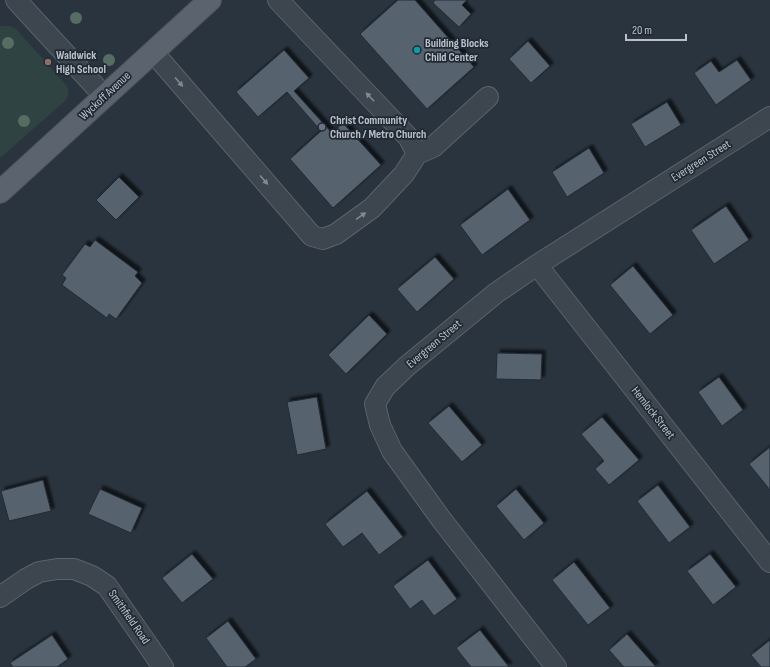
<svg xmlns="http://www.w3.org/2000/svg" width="770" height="667" font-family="'Sofia Sans Condensed',sans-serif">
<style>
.green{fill:#2e4342}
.building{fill:#57626e;stroke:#232c36;filter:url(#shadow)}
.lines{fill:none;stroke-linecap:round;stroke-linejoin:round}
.minor-casing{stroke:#5a636c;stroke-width:22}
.major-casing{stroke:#49515b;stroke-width:24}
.minor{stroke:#3d454f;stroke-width:20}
.major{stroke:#5b646e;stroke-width:22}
.tree{fill:#566d62}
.oneway{fill:#818992}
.culture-dot{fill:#0f9aa8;stroke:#212a34;stroke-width:1.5}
.education-dot{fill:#8d6e63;stroke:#212a34;stroke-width:1.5}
.worship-dot{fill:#6b7280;stroke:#212a34;stroke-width:1.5}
.labels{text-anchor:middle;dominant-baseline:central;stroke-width:3.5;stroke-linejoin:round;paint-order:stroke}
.poi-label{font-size:12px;font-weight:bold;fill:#b9c0c9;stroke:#212a34;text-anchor:start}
.street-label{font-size:12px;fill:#b9c0c9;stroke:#212a34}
</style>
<defs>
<filter id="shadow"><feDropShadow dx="3.5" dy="-3.5" stdDeviation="1" flood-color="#0009"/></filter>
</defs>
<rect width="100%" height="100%" fill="#29343e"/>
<path class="green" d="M 0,26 L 10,26 L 16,29 L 67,86 C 69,92 69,95 66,100 L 0,158 Z"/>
<path class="building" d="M 398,0 L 415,0 L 474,67 L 427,109 L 360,34 Z
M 435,0 L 467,0 L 462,5 L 471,14 L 459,27 L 433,3 Z
M 528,41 L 550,66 L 531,83 L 509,59 Z
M 284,50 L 309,78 L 294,91 L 332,133 L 343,123 L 381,165 L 333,208 L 290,159 L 321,131 L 287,92 L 258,117 L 236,92 Z
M 737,60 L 751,80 L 716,105 L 694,73 L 711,61 L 719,72 Z
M 667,102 L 681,125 L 645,147 L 631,124 Z
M 589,148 L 604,173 L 567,197 L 552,172 Z
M 119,177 L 139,197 L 116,220 L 96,200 Z
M 508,189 L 530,220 L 482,255 L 460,225 Z
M 726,206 L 749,240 L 714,264 L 691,230 Z
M 95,240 L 138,272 L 135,276 L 142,283 L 116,319 L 109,314 L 107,318 L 62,285 L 66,278 L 62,275 L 85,244 L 90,247 Z
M 435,257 L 454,279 L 417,312 L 397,289 Z
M 633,266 L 673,315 L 650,334 L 610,285 Z
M 369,315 L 387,334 L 346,374 L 328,355 Z
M 497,353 L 542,354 L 541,380 L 496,379 Z
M 719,377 L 743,410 L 722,426 L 698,392 Z
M 317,397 L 326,449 L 297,455 L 287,402 Z
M 449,406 L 482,445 L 462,462 L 428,423 Z
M 602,417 L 639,460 L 609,485 L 595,469 L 604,461 L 581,434 Z
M 770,447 L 770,490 L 749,464 Z
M 43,480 L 51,511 L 9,521 L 1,491 Z
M 658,485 L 690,527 L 669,543 L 637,501 Z
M 100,489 L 142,508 L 131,533 L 88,514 Z
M 516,489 L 544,523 L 524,540 L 496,506 Z
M 367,491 L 403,537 L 379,555 L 362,533 L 343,547 L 325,524 Z
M 192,554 L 213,579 L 182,603 L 162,578 Z
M 710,554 L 736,587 L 713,605 L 687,571 Z
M 428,560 L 457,599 L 434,616 L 422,600 L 410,609 L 393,586 Z
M 574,562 L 610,608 L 588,625 L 552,580 Z
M 228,621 L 256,659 L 245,667 L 227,667 L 206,638 Z
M 480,630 L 509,667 L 471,667 L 456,648 Z
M 627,634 L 656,667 L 624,667 L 609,650 Z
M 52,635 L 68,659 L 57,667 L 13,667 L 10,663 Z
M 770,640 L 770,667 L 761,667 L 751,655 Z"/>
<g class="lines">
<g class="minor-casing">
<path id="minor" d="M 16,0 L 105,97
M 153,52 L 312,236 L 323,239 L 336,234 L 372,208 L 404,174 L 417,154 L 409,138 L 278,0
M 417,154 L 433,147 L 488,97
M 537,265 L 770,562
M 0,597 L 26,579 L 39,572 L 57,569 L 74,569 L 92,576 L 107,586 L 163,667
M 556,667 L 441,519 L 392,451 L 380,425 L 375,404 L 385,387 L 407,366 L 496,293 L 537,265 L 770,117"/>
</g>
<g class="major-casing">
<path id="major" d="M 0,192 L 210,0"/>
</g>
<use href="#minor" class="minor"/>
<use href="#major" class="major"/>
</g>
<g class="tree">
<circle cx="76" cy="18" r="6"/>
<circle cx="8" cy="43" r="6"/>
<circle cx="109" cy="60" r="6"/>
<circle cx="24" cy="121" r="6"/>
</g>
<defs><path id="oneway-solid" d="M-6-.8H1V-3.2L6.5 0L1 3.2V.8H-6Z"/></defs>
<g class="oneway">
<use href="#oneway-solid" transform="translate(179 82) rotate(49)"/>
<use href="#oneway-solid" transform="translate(370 97) rotate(-134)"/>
<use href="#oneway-solid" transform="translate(264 180) rotate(49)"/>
<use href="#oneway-solid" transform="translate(361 216) rotate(-35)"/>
</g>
<circle class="culture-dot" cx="417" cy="50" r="4"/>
<circle class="education-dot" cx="48" cy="62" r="4"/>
<circle class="worship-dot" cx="322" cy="127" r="4"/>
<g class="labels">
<g class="poi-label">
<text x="425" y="43">Building Blocks<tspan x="425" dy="14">Child Center</tspan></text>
<text x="56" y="55">Waldwick<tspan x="56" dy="14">High School</tspan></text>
<text x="330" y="120">Christ Community<tspan x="330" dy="14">Church / Metro Church</tspan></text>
</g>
<g class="street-label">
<text transform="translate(105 96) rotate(-43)">Wyckoff Avenue</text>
<text transform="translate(701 161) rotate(-32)">Evergreen Street</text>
<text transform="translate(434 344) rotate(-40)">Evergreen Street</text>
<text transform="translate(653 413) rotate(52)">Hemlock Street</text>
<text transform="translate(129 617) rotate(55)">Smithfield Road</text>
</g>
</g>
<path d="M626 34v6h60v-6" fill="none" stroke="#b9c0c9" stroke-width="2"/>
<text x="632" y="34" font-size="12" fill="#b9c0c9" stroke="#212a34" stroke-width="3" paint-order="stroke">20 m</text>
</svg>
